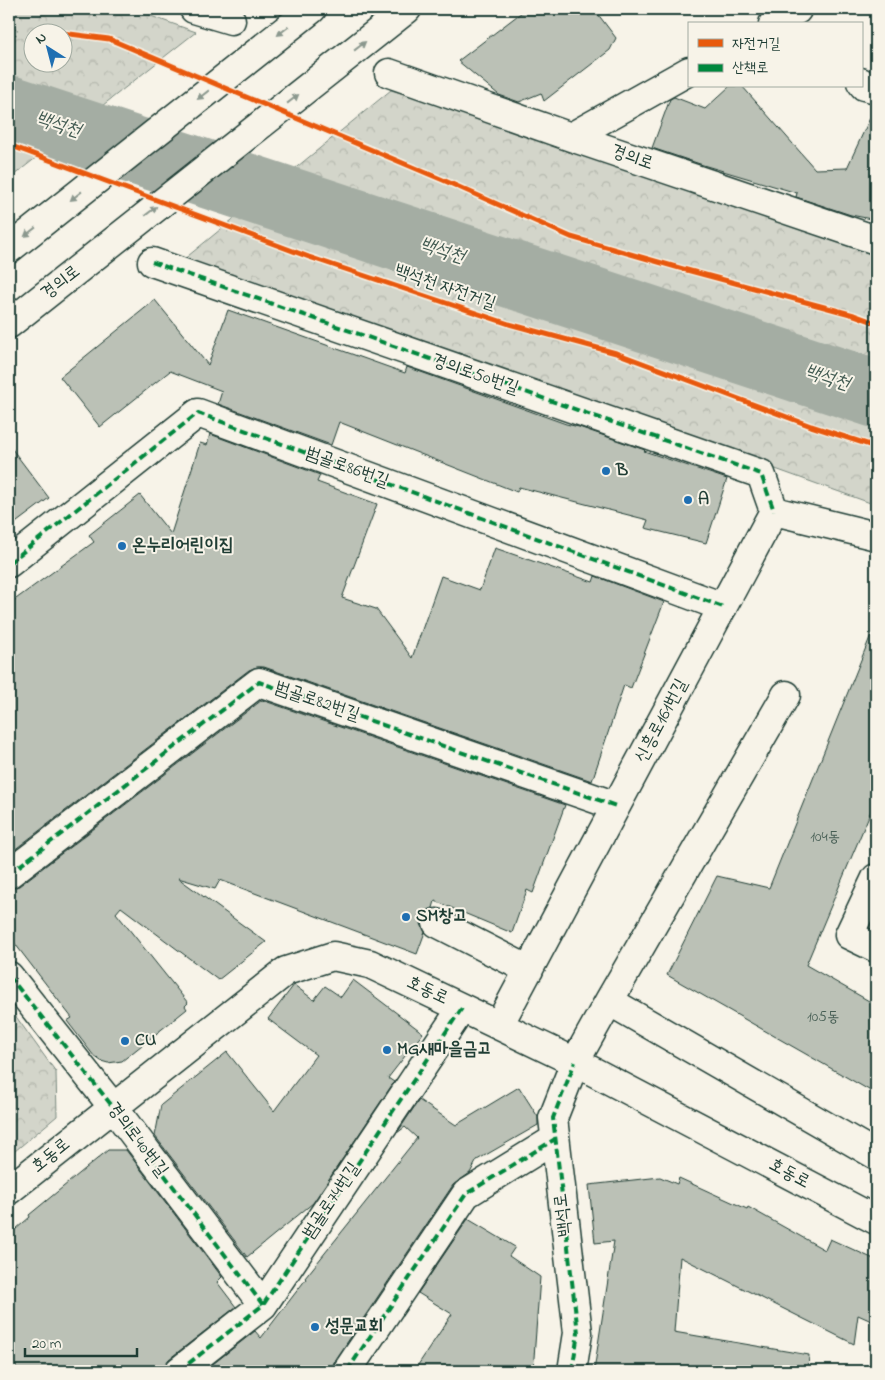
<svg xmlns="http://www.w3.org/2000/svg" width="885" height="1380" font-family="'Indie Flower','Poor Story',sans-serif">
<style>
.park{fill:url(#park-crowns);stroke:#79897f;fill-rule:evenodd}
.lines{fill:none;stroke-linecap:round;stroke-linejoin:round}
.river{stroke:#a4ada3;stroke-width:68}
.building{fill:#bbc1b6;stroke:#1f3d34}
.minor-casing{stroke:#1f3d34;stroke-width:31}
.path{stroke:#1f3d34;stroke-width:3;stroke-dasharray:1 4;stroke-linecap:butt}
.minor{stroke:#f7f3e8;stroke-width:28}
.quiet{stroke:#00873e;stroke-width:4;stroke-dasharray:8 4;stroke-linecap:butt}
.cycleway-casing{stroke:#f7f3e8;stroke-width:8}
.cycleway{stroke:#e8590c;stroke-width:5}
.oneway{fill:#8b988e}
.poi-dot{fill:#1f6fb2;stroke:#f7f3e8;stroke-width:2}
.labels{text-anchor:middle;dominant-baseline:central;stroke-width:4;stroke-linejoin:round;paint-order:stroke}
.number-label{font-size:15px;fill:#465e54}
.street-label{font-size:18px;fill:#1f3d34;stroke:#f7f3e8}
.poi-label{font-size:18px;font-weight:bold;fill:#1f3d34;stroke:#f7f3e8;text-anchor:start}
.water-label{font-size:19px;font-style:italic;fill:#405950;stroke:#f7f3e8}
</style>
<defs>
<pattern id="park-crowns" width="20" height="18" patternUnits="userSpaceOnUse" patternTransform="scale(1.25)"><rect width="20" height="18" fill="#d3d5ca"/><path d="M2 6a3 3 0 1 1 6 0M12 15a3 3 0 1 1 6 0" fill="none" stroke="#b5b8ae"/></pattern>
</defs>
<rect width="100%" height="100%" fill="#f7f3e8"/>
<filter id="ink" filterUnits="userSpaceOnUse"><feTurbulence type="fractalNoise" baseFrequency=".02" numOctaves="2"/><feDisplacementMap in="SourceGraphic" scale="10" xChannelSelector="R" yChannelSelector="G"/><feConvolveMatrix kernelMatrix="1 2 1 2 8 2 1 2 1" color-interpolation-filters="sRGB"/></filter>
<g filter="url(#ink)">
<path class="park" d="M 9,9 L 131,9 L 196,32 L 9,179 ZM 32,32 L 62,32 L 62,62 L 32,62 Z
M 391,90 L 536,133 L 876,253 L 876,505 L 393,332 L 177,265 Z
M 9,1007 L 56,1072 L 57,1116 L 9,1156 Z"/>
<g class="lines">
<path class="river" d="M 9,109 L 876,394"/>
</g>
<path class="building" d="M 526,9 L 594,9 L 616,38 L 610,50 L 544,101 L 541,93 L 519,102 L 499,95 L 458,61 Z
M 730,86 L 742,86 L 815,169 L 847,168 L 876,105 L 876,220 L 851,215 L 796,197 L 797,193 L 703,165 L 652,148 L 670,99 L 674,97 L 705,109 Z
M 155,300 L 208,365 L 228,310 L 405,373 L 407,367 L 566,424 L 579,427 L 645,450 L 644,451 L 727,479 L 706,543 L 645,528 L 648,520 L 519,487 L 517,492 L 339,422 L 331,445 L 218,404 L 222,391 L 170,371 L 100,427 L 60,377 Z
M 210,434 L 320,475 L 317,482 L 377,504 L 342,598 L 376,609 L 412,658 L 441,576 L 480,590 L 495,548 L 593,582 L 595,576 L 664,602 L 631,688 L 624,685 L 592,781 L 264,667 L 257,667 L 249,670 L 9,854 L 9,604 L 94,542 L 89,535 L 140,495 L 171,534 L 200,443 L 207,445 Z
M 9,445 L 49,498 L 9,528 Z
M 875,625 L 876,625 L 876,799 L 806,965 L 876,1005 L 876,1094 L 667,975 L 717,876 L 769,888 Z
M 262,700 L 565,805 L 533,893 L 527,890 L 512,933 L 435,901 L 433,908 L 428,910 L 423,916 L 421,924 L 425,932 L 417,954 L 220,880 L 215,889 L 178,878 L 266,942 L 218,980 L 121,907 L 116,913 L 188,1003 L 185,1006 L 187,1009 L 122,1061 L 108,1063 L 101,1061 L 94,1056 L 67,1021 L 72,1018 L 9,936 L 9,889 L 19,886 Z
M 353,980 L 423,1033 L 388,1078 L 394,1082 L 313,1203 L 247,1257 L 155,1136 L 161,1105 L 227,1052 L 274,1111 L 316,1055 L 268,1019 L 294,985 L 314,1000 L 325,986 L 341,997 Z
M 519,1087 L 538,1117 L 538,1125 L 477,1160 L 470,1173 L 453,1185 L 328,1371 L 204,1371 L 255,1331 L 261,1338 L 306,1279 L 305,1278 L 417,1138 L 405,1127 L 397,1133 L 419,1100 L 456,1125 Z
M 108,1150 L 126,1150 L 222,1277 L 217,1282 L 236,1307 L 169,1359 L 165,1365 L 164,1371 L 9,1371 L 9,1235 L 30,1217 L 29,1215 Z
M 660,1177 L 677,1184 L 679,1178 L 747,1209 L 748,1207 L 825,1250 L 830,1239 L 876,1260 L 876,1323 L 858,1315 L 854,1344 L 680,1257 L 674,1332 L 809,1355 L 808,1371 L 594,1371 L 614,1241 L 595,1243 L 589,1185 Z
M 468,1219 L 515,1247 L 509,1256 L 540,1277 L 533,1371 L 414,1371 L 452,1314 L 418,1293 Z"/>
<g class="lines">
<g class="minor-casing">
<path id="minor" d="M 194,9 L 231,20
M 773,24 L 797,10
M 389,73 L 571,137 L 876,240
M 861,82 L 864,86 L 876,89
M 571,137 L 689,71
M 9,249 L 312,9
M 152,262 L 761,474 L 774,511
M 9,324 L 407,9
M 9,563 L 198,413 L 723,607
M 9,874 L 259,682 L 616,806
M 876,878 L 849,935 L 876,948
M 437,923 L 529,970
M 9,976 L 113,1107 L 263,1305
M 609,1001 L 786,695
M 499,1025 L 774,511 L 876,536
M 9,1190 L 286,971 L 333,956 L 370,964 L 575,1062 L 876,1220
M 179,1371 L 263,1305 L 462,1008
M 347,1371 L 466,1194 L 555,1139
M 572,1371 L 578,1333 L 553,1118 L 575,1062 L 609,1001 L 876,1155"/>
</g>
<path class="path" d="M 9,54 L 17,27"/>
<use href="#minor" class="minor"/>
<path class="quiet" d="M 152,262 L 761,474 L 774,511
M 9,563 L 198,413 L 723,607
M 9,874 L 259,682 L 616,806
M 9,976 L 113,1107 L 263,1305
M 179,1371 L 263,1305 L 462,1008
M 347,1371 L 466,1194 L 555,1139
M 572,1371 L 578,1333 L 553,1118 L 575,1062"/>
<g class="cycleway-casing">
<path id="cycleway" d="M 62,33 L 109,39 L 443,180 L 571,237 L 683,269 L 854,315 L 876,323
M 9,145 L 309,257 L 509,324 L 616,353 L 811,426 L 876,447"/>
</g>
<use href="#cycleway" class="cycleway"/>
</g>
<defs><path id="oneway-solid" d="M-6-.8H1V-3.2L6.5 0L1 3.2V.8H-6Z" transform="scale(1.25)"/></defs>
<g class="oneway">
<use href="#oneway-solid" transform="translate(283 31) rotate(142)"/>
<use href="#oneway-solid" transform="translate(360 46) rotate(-38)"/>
<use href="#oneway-solid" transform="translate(203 95) rotate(142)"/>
<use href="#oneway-solid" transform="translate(293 99) rotate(-38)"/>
<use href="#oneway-solid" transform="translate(76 196) rotate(142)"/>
<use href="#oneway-solid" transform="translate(151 211) rotate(-38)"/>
<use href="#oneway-solid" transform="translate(30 232) rotate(142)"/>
</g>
</g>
<g class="poi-dot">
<circle cx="606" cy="471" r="5"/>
<circle cx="688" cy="500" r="5"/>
<circle cx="122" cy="546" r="5"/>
<circle cx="406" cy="917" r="5"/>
<circle cx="125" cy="1041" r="5"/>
<circle cx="387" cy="1050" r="5"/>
<circle cx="315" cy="1327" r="5"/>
</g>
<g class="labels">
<g class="number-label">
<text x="825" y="837">104동</text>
<text x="823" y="1017">105동</text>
</g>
<g class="street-label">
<text transform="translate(632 158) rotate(19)">경의로</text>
<text transform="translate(61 283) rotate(-38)">경의로</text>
<text transform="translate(445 288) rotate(19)">백석천 자전거길</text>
<text transform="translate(475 375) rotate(19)">경의로50번길</text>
<text transform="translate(347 468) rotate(20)">범골로86번길</text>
<text transform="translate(317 702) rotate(19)">범골로82번길</text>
<text transform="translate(662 721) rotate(-62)">신흥로161번길</text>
<text transform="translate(427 991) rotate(25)">호동로</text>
<text transform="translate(137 1140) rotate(53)">경의로40번길</text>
<text transform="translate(51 1156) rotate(-39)">호동로</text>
<text transform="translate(789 1174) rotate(28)">호동로</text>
<text transform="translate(332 1201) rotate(-56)">범골로74번길</text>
<text transform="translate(564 1215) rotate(-97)">백석로</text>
</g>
<g class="poi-label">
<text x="616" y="471">B</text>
<text x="698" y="500">A</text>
<text x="132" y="546">온누리어린이집</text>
<text x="416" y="917">SM창고</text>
<text x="135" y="1041">CU</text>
<text x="397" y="1050">MG새마을금고</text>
<text x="325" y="1327">성문교회</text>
</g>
<g class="water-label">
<text transform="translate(58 125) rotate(18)">백석천</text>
<text transform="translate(442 251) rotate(18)">백석천</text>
<text transform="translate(827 378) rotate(18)">백석천</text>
</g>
</g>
<rect width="885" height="1380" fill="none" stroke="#f7f3e8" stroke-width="30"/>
<rect x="15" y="15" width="855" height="1350" fill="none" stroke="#1f3d34" stroke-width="2" filter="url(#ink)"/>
<rect x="688" y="22" width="175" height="65" fill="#f7f3e8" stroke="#a1aaa0"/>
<rect x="698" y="39" width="25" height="8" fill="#e8590c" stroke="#a1aaa0"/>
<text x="732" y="48" font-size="15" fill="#1f3d34">자전거길</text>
<rect x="698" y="64" width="25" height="8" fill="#00873e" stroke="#a1aaa0"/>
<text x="732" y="72" font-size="15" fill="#1f3d34">산책로</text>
<g transform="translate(48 48) rotate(324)"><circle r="24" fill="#f7f3e8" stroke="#a1aaa0"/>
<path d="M0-4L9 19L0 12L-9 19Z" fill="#1f6fb2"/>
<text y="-8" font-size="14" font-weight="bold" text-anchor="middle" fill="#1f3d34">N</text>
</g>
<path d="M25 1348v8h112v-8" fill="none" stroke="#1f3d34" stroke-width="2.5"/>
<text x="32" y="1348" font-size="15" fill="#1f3d34" stroke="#f7f3e8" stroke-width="4" paint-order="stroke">20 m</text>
</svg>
